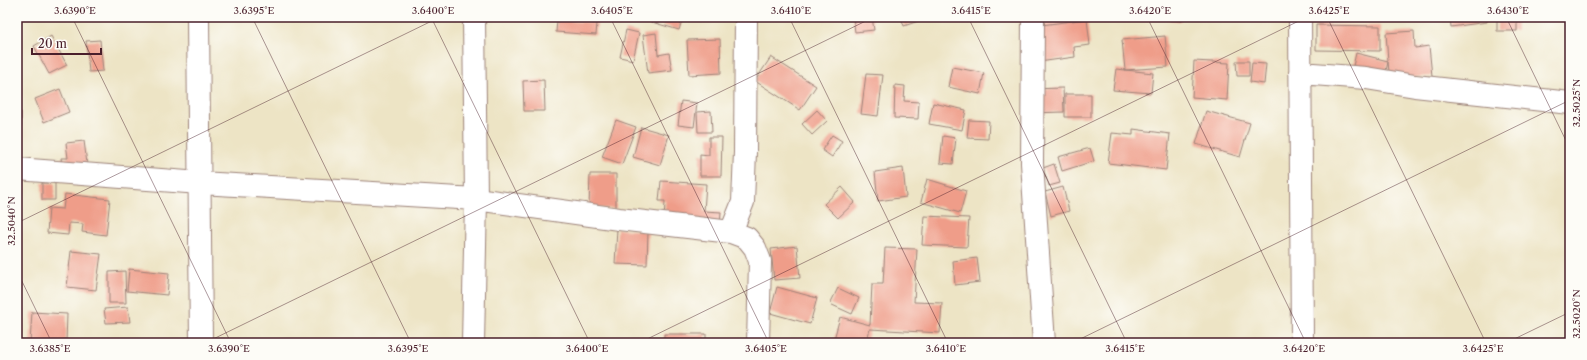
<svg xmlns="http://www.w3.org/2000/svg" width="1587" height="360" font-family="'Libre Caslon Text',serif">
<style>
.building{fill:#ef9d89}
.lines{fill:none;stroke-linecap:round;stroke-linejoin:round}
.minor-casing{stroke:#9c8278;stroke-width:24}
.minor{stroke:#fff;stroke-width:22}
.ticks{fill:none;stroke:#4a1f2b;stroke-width:1;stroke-opacity:0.45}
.neatline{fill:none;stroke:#4a1f2b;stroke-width:1.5}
.ticks-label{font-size:10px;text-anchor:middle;fill:#4a1f2b}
</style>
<rect width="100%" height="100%" fill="#fdfcf7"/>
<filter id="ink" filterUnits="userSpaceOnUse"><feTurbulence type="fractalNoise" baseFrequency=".025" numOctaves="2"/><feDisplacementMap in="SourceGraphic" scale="8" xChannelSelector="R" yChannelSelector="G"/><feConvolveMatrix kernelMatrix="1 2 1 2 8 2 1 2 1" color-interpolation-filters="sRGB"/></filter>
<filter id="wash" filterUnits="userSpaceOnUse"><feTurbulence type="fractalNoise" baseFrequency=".012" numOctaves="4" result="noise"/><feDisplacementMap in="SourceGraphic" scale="16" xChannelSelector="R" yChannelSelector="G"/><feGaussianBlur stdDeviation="0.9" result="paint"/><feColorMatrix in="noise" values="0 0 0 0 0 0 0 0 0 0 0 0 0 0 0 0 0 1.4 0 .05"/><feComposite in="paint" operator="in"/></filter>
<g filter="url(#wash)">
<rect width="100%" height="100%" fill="#ede4c5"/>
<g id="blocks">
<path class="building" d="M 650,17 L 683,17 L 679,30 L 648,21 Z
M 853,17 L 872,17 L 874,30 L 855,32 Z
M 901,17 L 930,17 L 904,26 Z
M 1170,17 L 1182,17 L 1182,21 L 1170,20 Z
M 1450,17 L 1487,17 L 1487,22 L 1451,27 Z
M 1497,17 L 1517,17 L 1517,31 L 1497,31 Z
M 1087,19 L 1090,45 L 1074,47 L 1075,57 L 1039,62 L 1034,26 Z
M 557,20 L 597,23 L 596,35 L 556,32 Z
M 1316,25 L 1380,26 L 1380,51 L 1316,50 Z
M 626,30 L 639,33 L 633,60 L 620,57 Z
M 1414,31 L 1415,48 L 1429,46 L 1432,76 L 1404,78 L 1391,92 L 1388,62 L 1382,87 L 1350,79 L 1356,53 L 1388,61 L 1386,33 Z
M 656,33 L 658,55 L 669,53 L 672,70 L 648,73 L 643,35 Z
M 51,36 L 67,65 L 49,74 L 34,46 Z
M 1165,36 L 1168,67 L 1125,70 L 1122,40 Z
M 720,39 L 721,73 L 689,75 L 687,40 Z
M 100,40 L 103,71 L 89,72 L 86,41 Z
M 771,57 L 816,86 L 800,110 L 755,81 Z
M 1194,61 L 1229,63 L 1227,100 L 1192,97 Z
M 1236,61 L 1249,61 L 1249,76 L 1237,76 Z
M 1252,63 L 1266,64 L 1264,84 L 1250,82 Z
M 952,67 L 984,73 L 980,94 L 948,87 Z
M 1116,69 L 1153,73 L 1151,93 L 1113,90 Z
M 866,74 L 883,75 L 878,116 L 861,114 Z
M 544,80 L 545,111 L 524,111 L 523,81 Z
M 895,85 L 905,86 L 904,101 L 919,102 L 918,119 L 894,118 Z
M 1063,88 L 1064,112 L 1030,113 L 1029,89 Z
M 60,89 L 69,112 L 44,122 L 35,99 Z
M 1065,94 L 1091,94 L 1091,117 L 1065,117 Z
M 681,101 L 697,103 L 694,127 L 678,125 Z
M 933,103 L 966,110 L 962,130 L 929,124 Z
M 817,110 L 827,121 L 812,135 L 802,124 Z
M 711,111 L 712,132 L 698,132 L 697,112 Z
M 1206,111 L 1250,123 L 1240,157 L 1196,144 Z
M 17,112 L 21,112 L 21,134 L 17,134 Z
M 616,120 L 636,127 L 622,164 L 602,157 Z
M 969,120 L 989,121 L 988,139 L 967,138 Z
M 641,127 L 669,135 L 660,165 L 633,157 Z
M 1133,129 L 1170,134 L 1166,170 L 1108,163 L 1112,133 L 1133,135 Z
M 832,135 L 842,141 L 832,157 L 822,150 Z
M 943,136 L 956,138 L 953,164 L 940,163 Z
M 709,137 L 722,137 L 721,176 L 700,176 L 700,154 L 709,155 Z
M 84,141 L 88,171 L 63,174 L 61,158 L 68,158 L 66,143 Z
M 1090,148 L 1094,161 L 1062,171 L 1058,157 Z
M 1054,164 L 1060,183 L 1049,186 L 1043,168 Z
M 903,168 L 906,197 L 878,201 L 875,172 Z
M 590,174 L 616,174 L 616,209 L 589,208 Z
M 927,179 L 966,191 L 960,213 L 921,202 Z
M 661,181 L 706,184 L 704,211 L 721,212 L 720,227 L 664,223 L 665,201 L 659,201 Z
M 42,183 L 55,183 L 55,200 L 42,200 Z
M 842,187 L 855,202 L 838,218 L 824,204 Z
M 1063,187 L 1069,211 L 1051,216 L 1045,192 Z
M 65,194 L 110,199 L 106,235 L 82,232 L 83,224 L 69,223 L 68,235 L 47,233 L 49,208 L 63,209 Z
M 924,216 L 969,218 L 967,247 L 922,245 Z
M 617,229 L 648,231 L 647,265 L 615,264 Z
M 797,246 L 800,278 L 774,280 L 771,249 Z
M 885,248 L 917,249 L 914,302 L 942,303 L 940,333 L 870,329 L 866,343 L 833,343 L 840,317 L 870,325 L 872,284 L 883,284 Z
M 71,251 L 101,254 L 96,290 L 67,287 Z
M 977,258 L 980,282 L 955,285 L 953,261 Z
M 129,269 L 169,273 L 167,295 L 127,291 Z
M 125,271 L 126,303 L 109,303 L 109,272 Z
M 777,287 L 817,298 L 810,324 L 770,313 Z
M 838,288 L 859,298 L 852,314 L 830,304 Z
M 128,307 L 130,322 L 106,323 L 104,309 Z
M 32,312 L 67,314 L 66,343 L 30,343 Z
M 664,334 L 706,334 L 706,343 L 664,343 Z"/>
</g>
</g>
<g filter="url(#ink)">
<use href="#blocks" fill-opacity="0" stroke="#9c8278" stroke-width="1"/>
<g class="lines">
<g class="minor-casing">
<path id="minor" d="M 198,17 L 201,343
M 1033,17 L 1032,163 L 1044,343
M 1300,17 L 1302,343
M 1300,73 L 1366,78 L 1415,86 L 1570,103
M 17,169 L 200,183 L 476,199 L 619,219 L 731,232 L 747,238 L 755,248 L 760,261 L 758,343
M 731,232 L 743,202 L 745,152 L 746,17
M 473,343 L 476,199 L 474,17"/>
</g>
<use href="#minor" class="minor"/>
</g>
</g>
<path class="ticks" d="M 72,17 L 231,343M 252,17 L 411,343M 431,17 L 590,343M 610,17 L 769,343M 789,17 L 948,343M 968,17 L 1127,343M 1147,17 L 1306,343M 1327,17 L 1486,343M 1506,17 L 1570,149M 17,223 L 440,17M 17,271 L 52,343M 205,343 L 874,17M 639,343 L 1307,17M 1072,343 L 1570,100M 1506,343 L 1570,312"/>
<rect width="1587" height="360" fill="none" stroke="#fdfcf7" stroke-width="44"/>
<path d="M32 48v6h69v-6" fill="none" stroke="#4a1f2b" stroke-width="2"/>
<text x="38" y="48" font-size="12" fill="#4a1f2b" stroke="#fdfcf7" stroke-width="3" paint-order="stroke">20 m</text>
<rect x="22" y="22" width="1543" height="316" class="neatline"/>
<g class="ticks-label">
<text x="75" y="14">3.6390°E</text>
<text x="254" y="14">3.6395°E</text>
<text x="433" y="14">3.6400°E</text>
<text x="612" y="14">3.6405°E</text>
<text x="791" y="14">3.6410°E</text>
<text x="971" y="14">3.6415°E</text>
<text x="1150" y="14">3.6420°E</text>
<text x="1329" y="14">3.6425°E</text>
<text x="1508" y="14">3.6430°E</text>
<text transform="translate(1576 103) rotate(-90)" y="4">32.5025°N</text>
<text transform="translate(11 221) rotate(-90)" y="4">32.5040°N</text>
<text transform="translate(1576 314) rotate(-90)" y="4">32.5020°N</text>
<text x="50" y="352">3.6385°E</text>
<text x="229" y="352">3.6390°E</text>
<text x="408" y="352">3.6395°E</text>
<text x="587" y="352">3.6400°E</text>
<text x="766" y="352">3.6405°E</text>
<text x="946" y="352">3.6410°E</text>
<text x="1125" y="352">3.6415°E</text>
<text x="1304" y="352">3.6420°E</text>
<text x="1483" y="352">3.6425°E</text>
</g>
</svg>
